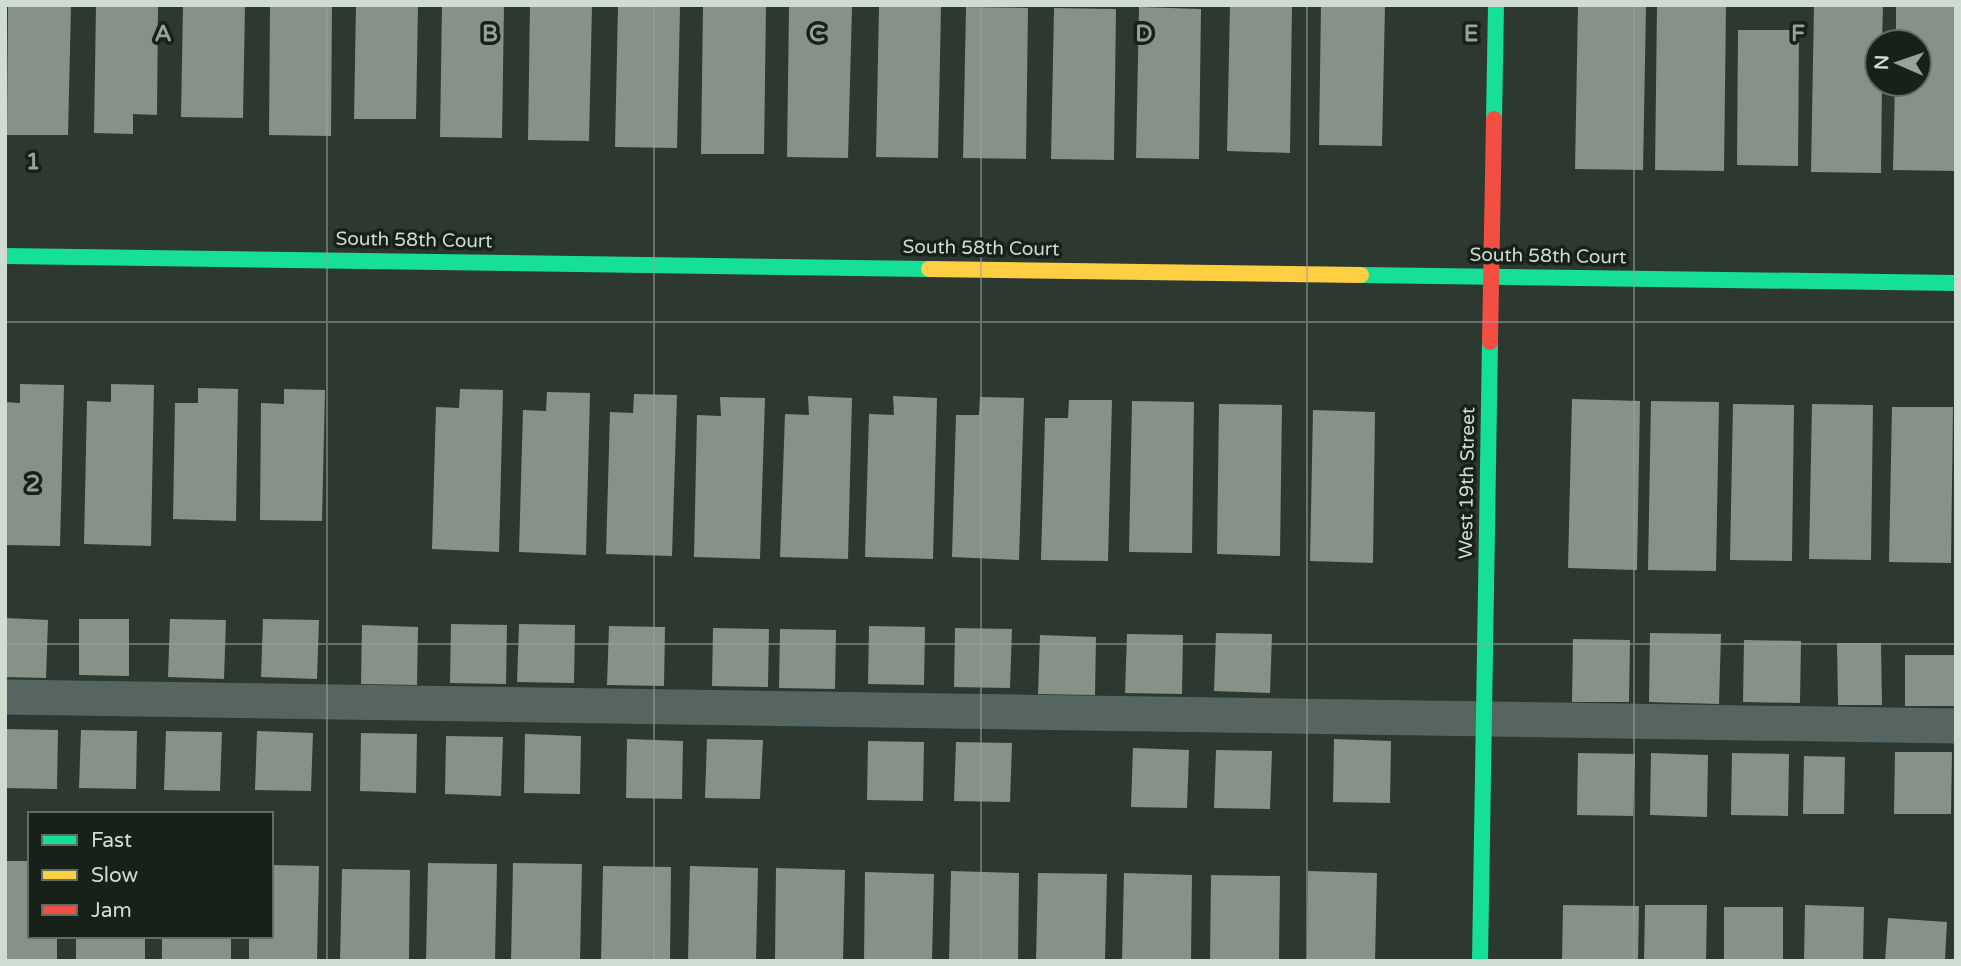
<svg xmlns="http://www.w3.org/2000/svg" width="1961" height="966" font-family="'Varela Round',sans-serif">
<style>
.building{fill:#889188}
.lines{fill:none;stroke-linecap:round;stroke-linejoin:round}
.lane{stroke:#576561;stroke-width:35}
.fast{stroke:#16e098;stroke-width:16}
.slow{stroke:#ffcf43;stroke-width:16}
.jam{stroke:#f24e42;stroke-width:16}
.grid{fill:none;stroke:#96a399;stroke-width:2;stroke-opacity:0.55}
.labels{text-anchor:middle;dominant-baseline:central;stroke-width:7;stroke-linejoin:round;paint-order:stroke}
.street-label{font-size:19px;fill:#cfdcd2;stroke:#17211a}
.grid-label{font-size:23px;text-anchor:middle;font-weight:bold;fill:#96a399;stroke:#17211a;stroke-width:7;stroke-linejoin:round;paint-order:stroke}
</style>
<rect width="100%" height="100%" fill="#2c3830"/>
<path class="building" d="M 8,5 L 71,5 L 68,135 L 7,135 Z
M 96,5 L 158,5 L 157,115 L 133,114 L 133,134 L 94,133 Z
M 183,5 L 245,5 L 243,118 L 181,117 Z
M 270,5 L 332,5 L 331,136 L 269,135 Z
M 356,5 L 418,5 L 416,119 L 354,119 Z
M 442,5 L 504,5 L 502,138 L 440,137 Z
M 530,5 L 592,5 L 589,141 L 528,140 Z
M 703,5 L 766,5 L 764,154 L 701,154 Z
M 1230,5 L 1292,5 L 1290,153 L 1227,151 Z
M 1321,5 L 1385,5 L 1382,146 L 1319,145 Z
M 1578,5 L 1646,5 L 1643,170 L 1575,169 Z
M 1657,5 L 1726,5 L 1724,171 L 1655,170 Z
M 1814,5 L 1883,6 L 1882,42 L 1877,42 L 1877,84 L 1882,84 L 1881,173 L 1811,172 Z
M 1896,5 L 1956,5 L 1956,171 L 1893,170 L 1895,84 L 1919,84 L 1919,42 L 1896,42 Z
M 618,6 L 680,7 L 677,148 L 615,147 Z
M 879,6 L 941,7 L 938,158 L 876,157 Z
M 789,7 L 852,7 L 848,158 L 787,157 Z
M 966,7 L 1028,8 L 1026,159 L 963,158 Z
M 1139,7 L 1201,9 L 1199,159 L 1136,158 Z
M 1054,8 L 1116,9 L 1114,160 L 1051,159 Z
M 1738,30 L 1799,30 L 1798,166 L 1737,165 Z
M 20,384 L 64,385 L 60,546 L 5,545 L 5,402 L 20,403 Z
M 111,384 L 154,385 L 151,546 L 84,544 L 87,401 L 111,402 Z
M 198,388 L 238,389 L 236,521 L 173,519 L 175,403 L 198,403 Z
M 284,389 L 325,390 L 322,521 L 260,520 L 261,403 L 284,404 Z
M 460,389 L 503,390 L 499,552 L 432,549 L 436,407 L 459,408 Z
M 547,392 L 590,393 L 586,555 L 519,552 L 523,410 L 546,411 Z
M 634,394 L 677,395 L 672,556 L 606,554 L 610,412 L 633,413 Z
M 808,396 L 852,398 L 848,559 L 780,557 L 785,414 L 809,415 Z
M 893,396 L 937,398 L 933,559 L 865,557 L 869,414 L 894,415 Z
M 720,397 L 765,398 L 760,559 L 694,557 L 697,415 L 721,416 Z
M 980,397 L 1024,398 L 1019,560 L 952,557 L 956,415 L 979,415 Z
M 1572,399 L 1640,401 L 1637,570 L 1568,568 Z
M 1069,400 L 1112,400 L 1108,561 L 1041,560 L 1045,418 L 1068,418 Z
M 1132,401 L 1194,402 L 1192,553 L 1129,552 Z
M 1651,401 L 1719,402 L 1716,571 L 1648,570 Z
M 1219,404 L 1282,405 L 1280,556 L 1217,554 Z
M 1733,404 L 1794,405 L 1792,561 L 1730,560 Z
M 1812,404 L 1873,405 L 1871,560 L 1809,559 Z
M 1892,407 L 1953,407 L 1951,563 L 1889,562 Z
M 1313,410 L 1375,412 L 1373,563 L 1310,561 Z
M 5,618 L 48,620 L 46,678 L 5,677 Z
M 79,619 L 129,619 L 129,676 L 79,675 Z
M 170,619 L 226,620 L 224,679 L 168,677 Z
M 263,619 L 319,620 L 317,679 L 261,677 Z
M 451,624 L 507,625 L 506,684 L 450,683 Z
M 519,624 L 575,625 L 574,683 L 517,682 Z
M 362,625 L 418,627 L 417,685 L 361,684 Z
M 609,626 L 665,627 L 664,686 L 607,685 Z
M 869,626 L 925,627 L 924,685 L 868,684 Z
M 713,628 L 769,629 L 768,687 L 712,686 Z
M 955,628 L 1012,629 L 1010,688 L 954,687 Z
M 780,629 L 836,630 L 835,689 L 779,688 Z
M 1216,633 L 1272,634 L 1270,693 L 1214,691 Z
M 1650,633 L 1721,634 L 1719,704 L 1649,702 Z
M 1127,634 L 1183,635 L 1182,694 L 1125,693 Z
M 1040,635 L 1096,637 L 1095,695 L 1038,694 Z
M 1573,639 L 1630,640 L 1629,702 L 1572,702 Z
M 1744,640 L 1801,641 L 1800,703 L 1743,702 Z
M 1837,643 L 1881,643 L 1882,705 L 1838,705 Z
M 1905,655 L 1956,655 L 1956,706 L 1905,706 Z
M 5,729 L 58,730 L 57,789 L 5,788 Z
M 81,730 L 137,731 L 136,789 L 79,788 Z
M 166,731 L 222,732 L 220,791 L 164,790 Z
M 257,731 L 313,733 L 311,791 L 255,790 Z
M 361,733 L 417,734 L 416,793 L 360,791 Z
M 525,734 L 581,736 L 580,794 L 524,793 Z
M 446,736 L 503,737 L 501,796 L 445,794 Z
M 627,739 L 683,741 L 682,799 L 626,798 Z
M 707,739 L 763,740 L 760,799 L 705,798 Z
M 1334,739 L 1391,741 L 1390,803 L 1333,802 Z
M 868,741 L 924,742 L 923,801 L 867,800 Z
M 956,742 L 1012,743 L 1010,802 L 954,801 Z
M 1133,748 L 1189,750 L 1187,808 L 1131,807 Z
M 1216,750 L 1272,751 L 1270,809 L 1214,808 Z
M 1895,752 L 1952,752 L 1951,814 L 1894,814 Z
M 1578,753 L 1635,754 L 1633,816 L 1577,815 Z
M 1651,753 L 1708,755 L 1707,817 L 1650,815 Z
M 1732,753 L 1789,754 L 1788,816 L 1731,815 Z
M 1804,756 L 1845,757 L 1844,814 L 1803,814 Z
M 5,861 L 30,861 L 30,936 L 57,936 L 57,961 L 5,961 Z
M 428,863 L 497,864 L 495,961 L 426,961 Z
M 513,863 L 582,864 L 580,961 L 511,961 Z
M 271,865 L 319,866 L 317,961 L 249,961 L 249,936 L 271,936 Z
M 603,866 L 671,867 L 670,961 L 601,961 Z
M 690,866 L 758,868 L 756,961 L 688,961 Z
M 776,868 L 845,870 L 843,961 L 775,961 Z
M 342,869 L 410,870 L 409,961 L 340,961 Z
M 951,871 L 1019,873 L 1018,961 L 949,961 Z
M 1308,871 L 1377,873 L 1375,961 L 1307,961 Z
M 865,872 L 934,874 L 932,961 L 864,961 Z
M 1038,873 L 1107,874 L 1105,961 L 1036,961 Z
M 1124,873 L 1192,875 L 1191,961 L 1122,961 Z
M 1211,875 L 1280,876 L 1279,961 L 1210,961 Z
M 1563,905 L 1639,906 L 1638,961 L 1562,961 Z
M 1645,905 L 1707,905 L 1706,961 L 1644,961 Z
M 1805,905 L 1864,907 L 1863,961 L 1804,961 Z
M 1724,907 L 1783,907 L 1783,961 L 1724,961 Z
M 1888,918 L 1947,922 L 1945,961 L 1885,961 Z
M 76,936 L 145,936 L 145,961 L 76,961 Z
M 162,936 L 231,936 L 231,961 L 162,961 Z"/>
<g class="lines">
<path class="lane" d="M 5,697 L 1956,726"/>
<path class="fast" d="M 1494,119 L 1496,5
M 5,256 L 929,269
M 1361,275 L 1956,283
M 1480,961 L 1490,342"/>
<path class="slow" d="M 929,269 L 1361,275"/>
<path class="jam" d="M 1490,342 L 1494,119"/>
</g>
<path class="grid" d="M 327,5 L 327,961M 654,5 L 654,961M 981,5 L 981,961M 1307,5 L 1307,961M 1634,5 L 1634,961M 5,322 L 1956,322M 5,644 L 1956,644"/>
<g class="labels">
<g class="street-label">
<text transform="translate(414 240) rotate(1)">South 58th Court</text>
<text transform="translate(981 248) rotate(1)">South 58th Court</text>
<text transform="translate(1548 256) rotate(1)">South 58th Court</text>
<text transform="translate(1467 483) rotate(-89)">West 19th Street</text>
</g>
</g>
<g class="grid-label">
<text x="163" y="41">A</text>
<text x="490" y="41">B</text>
<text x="817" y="41">C</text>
<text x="1144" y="41">D</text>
<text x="1471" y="41">E</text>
<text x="1798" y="41">F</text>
<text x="33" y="169">1</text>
<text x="33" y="491">2</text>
</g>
<rect width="1961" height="966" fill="none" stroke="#cfdcd2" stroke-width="14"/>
<rect x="28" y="812" width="245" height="126" fill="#17211a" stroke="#616c64" stroke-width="2"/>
<rect x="42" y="835" width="35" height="10" fill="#16e098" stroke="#616c64" stroke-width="2"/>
<text x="91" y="847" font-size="21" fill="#cfdcd2">Fast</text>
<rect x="42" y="870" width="35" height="10" fill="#ffcf43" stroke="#616c64" stroke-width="2"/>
<text x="91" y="882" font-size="21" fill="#cfdcd2">Slow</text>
<rect x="42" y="905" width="35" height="10" fill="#f24e42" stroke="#616c64" stroke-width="2"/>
<text x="91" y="917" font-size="21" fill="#cfdcd2">Jam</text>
<g transform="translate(1898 63) rotate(272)"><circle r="33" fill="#17211a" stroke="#616c64" stroke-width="2"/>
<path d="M0-5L12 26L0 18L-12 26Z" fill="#96a399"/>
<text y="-10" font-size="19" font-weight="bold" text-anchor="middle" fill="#cfdcd2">N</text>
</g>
</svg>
